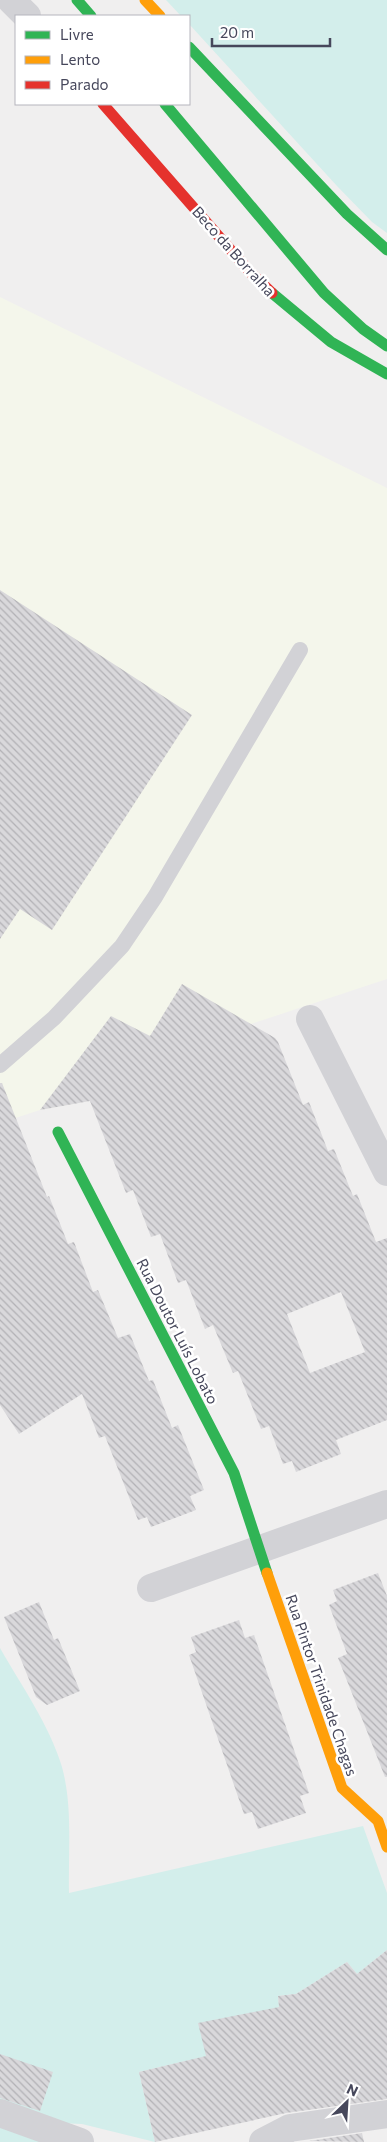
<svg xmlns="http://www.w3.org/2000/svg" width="387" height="2142" font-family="Commissioner,sans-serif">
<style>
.commercial{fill:#f4f6eb}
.green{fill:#d3eeeb}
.building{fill:url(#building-back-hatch);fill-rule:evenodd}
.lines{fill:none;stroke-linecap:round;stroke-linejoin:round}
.lane{stroke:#d2d2d6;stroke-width:16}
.street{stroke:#d2d2d6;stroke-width:28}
.fast{stroke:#30b455;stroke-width:11}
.slow{stroke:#ff9f0a;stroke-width:11}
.jam{stroke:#e5322d;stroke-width:11}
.labels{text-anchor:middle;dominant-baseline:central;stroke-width:5;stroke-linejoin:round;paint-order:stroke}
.street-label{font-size:15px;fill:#46475b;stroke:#fff}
</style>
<defs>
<pattern id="building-back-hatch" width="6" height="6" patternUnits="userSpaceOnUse" patternTransform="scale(1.25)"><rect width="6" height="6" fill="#d9d8db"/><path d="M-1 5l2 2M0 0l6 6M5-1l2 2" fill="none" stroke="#b2b1b5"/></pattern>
</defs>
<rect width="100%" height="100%" fill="#f0efef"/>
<path class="commercial" d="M 0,297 L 387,488 L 387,979 L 251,1024 L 190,1059 L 114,1096 L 40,1110 L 0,1123 Z"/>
<path class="green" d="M 166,0 L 387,0 L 387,233 L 372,222 L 337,186 L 189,24 L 189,16 L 181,16 Z
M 0,1648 C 21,1685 50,1726 62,1767 C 73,1807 68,1852 69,1893 L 363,1826 L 387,1893 L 387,1950 L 357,1974 L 347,1962 L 296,1994 L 278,1996 L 279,2007 L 209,2067 L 190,2060 L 139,2072 L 155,2142 L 82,2124 L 37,2122 L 0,2108 Z
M 0,2119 L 44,2142 L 0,2142 Z"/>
<path class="building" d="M 0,590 L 192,715 L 52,930 L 20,909 L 0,939 Z
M 182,984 L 275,1038 L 278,1042 L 303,1105 L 309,1102 L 328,1151 L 334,1149 L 353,1196 L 357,1194 L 376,1242 L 387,1238 L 387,1420 L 336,1440 L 341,1454 L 296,1472 L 292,1461 L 283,1464 L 269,1426 L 261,1429 L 238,1371 L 233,1373 L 213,1325 L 205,1329 L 186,1280 L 178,1283 L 160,1234 L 151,1237 L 133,1190 L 126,1193 L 90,1101 L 40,1110 L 111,1016 L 150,1036 ZM 341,1292 L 365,1352 L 310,1373 L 287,1314 Z
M 0,1083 L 2,1083 L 47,1197 L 49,1196 L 68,1244 L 74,1242 L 93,1292 L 98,1290 L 118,1338 L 130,1334 L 149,1381 L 153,1380 L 172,1428 L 178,1425 L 204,1490 L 190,1496 L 196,1510 L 151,1527 L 147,1517 L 138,1520 L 105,1436 L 99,1438 L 82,1394 L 19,1434 L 0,1405 Z
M 378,1573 L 387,1596 L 387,1777 L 385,1777 L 338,1658 L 347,1654 L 329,1605 L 337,1601 L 333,1590 Z
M 39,1602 L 54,1640 L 58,1638 L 80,1691 L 47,1705 L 36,1697 L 4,1617 Z
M 239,1620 L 245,1638 L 254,1635 L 309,1793 L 300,1796 L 306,1813 L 258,1829 L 252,1812 L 244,1814 L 189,1655 L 196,1652 L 191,1637 Z
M 387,1950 L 387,2099 L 286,2113 L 155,2142 L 139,2072 L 206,2056 L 198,2023 L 279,2007 L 278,1996 L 296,1994 L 347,1962 L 357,1974 Z
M 0,2054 L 53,2072 L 40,2111 L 0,2098 Z
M 362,2133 L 364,2142 L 309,2141 Z"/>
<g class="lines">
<path class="lane" d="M 0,1065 L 54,1018 L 122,946 L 155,897 L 300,650"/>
<path class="street" d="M 11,0 L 27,16
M 310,1019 L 387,1172
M 151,1588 L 387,1504
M 0,2113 L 80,2142
M 263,2142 L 290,2128 L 387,2114"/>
<path class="fast" d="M 77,0 L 91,16
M 189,47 L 347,214 L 387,250
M 165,104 L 324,293 L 363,329 L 387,346
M 272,293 L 331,342 L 387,374
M 58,1132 L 234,1473 L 267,1573"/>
<path class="slow" d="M 145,0 L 160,16
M 267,1573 L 342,1788 L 378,1821 L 387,1847"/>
<path class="jam" d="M 103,104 L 250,272 L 272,293"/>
</g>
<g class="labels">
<g class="street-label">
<text transform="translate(234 251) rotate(48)">Beco da Borralha</text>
<text transform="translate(178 1331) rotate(63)">Rua Doutor Luís Lobato</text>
<text transform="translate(322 1685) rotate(71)">Rua Pintor Trinidade Chagas</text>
</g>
</g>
<rect x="15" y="15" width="175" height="90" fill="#ffffff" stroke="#b5b5bd"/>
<rect x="25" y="31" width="25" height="8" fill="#30b455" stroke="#b5b5bd"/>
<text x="60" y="40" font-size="15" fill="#46475b">Livre</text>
<rect x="25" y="56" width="25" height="8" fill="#ff9f0a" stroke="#b5b5bd"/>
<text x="60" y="65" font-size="15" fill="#46475b">Lento</text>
<rect x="25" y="81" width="25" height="8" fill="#e5322d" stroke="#b5b5bd"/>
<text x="60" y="90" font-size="15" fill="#46475b">Parado</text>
<g transform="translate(347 2102) rotate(25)" stroke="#ffffff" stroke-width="4" paint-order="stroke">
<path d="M0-4L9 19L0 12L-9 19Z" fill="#46475b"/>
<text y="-8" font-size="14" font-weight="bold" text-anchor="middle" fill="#46475b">N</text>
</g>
<path d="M212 38v8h118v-8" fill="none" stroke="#46475b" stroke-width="2.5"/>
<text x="220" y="38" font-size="15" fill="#46475b" stroke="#ffffff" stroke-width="4" paint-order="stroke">20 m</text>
</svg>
